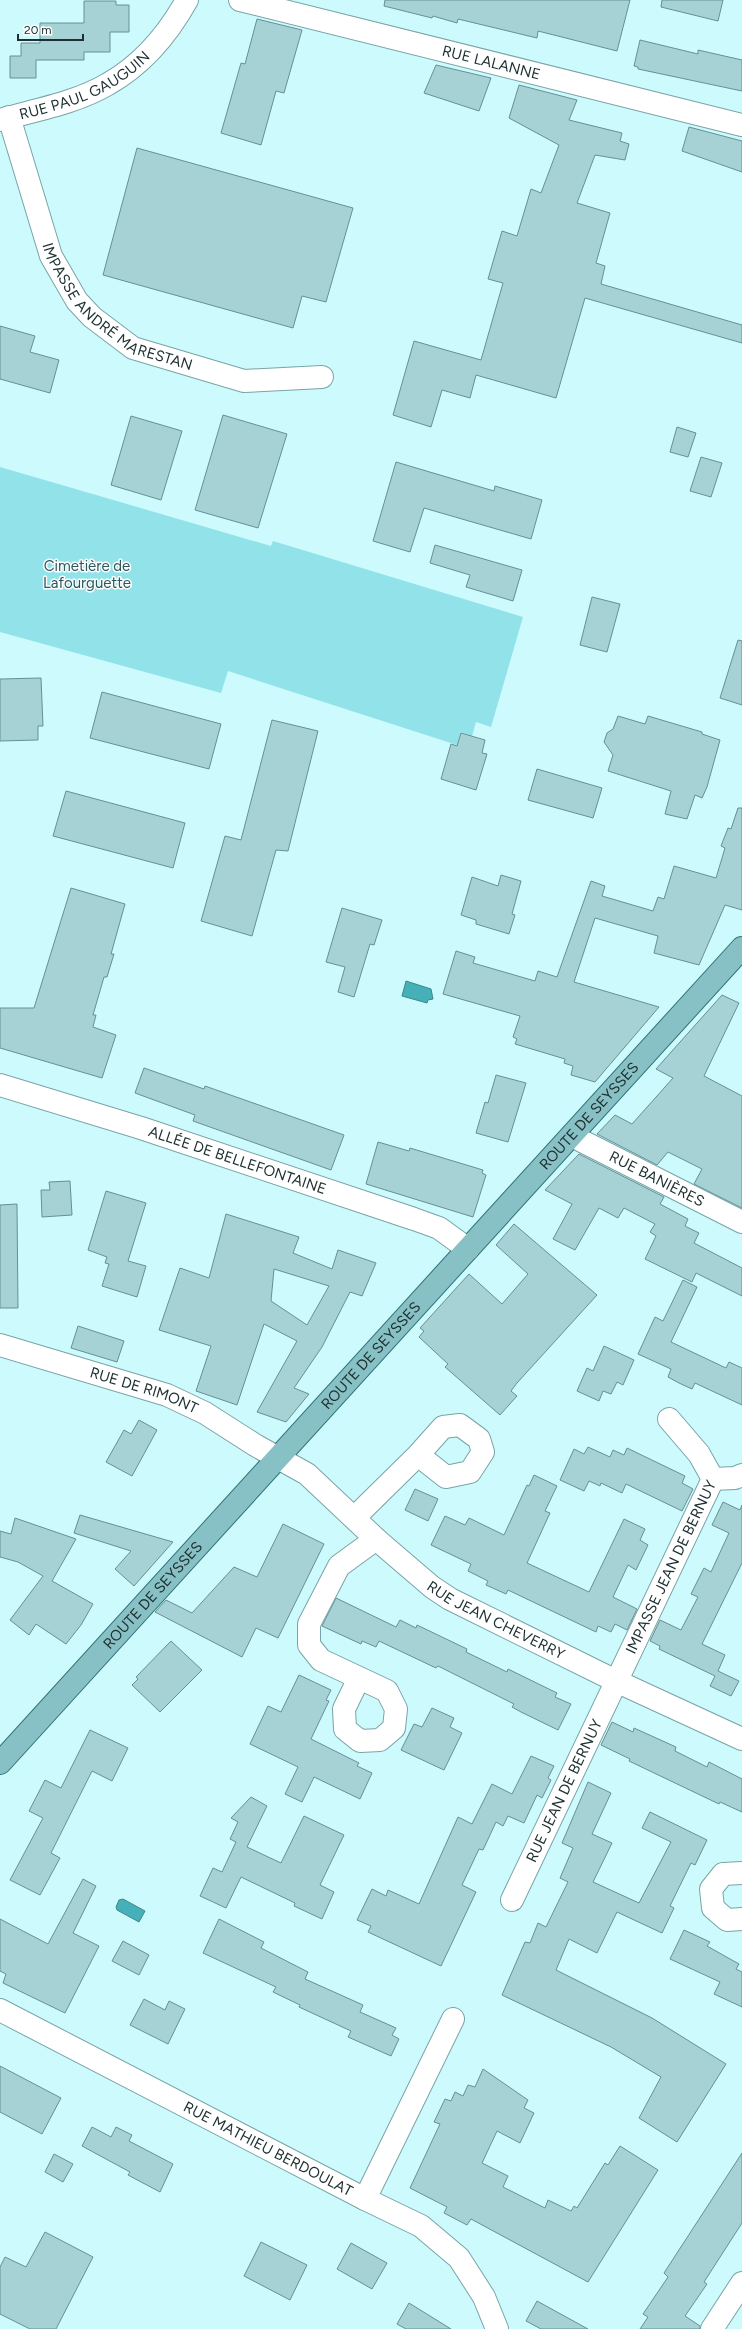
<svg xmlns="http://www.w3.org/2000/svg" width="742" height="2329" font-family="Figtree,sans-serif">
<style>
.green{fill:#91e2e9}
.water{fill:#46b0b8;stroke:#3a898f}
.building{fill:#a6d2d5;stroke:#669094;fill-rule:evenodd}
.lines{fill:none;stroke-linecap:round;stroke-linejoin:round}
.minor-casing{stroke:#79a4a7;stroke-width:24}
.major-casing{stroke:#2f7378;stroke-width:24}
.minor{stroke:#fff;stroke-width:22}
.major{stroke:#88c1c5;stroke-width:22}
.labels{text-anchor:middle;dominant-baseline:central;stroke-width:3;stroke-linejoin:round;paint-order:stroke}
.street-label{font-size:15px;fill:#1d2f30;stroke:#fdfdfd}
.park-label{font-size:15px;fill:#2b595d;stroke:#fdfdfd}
</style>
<rect width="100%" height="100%" fill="#cdfafd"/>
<path class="green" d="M 0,467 L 271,546 L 273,541 L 523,617 L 491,727 L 476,722 L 472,736 L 461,732 L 457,745 L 228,671 L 221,693 L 0,632 Z"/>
<path class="water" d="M 406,981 L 431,989 L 433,999 L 428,1000 L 427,1003 L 402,996 Z
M 123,1899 L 145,1911 L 139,1922 L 117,1910 L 116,1907 L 119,1900 Z"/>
<path class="building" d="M 385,0 L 630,0 L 617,51 L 538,31 L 537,38 L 458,19 L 457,23 L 433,16 L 432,18 L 384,6 Z
M 662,0 L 723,0 L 718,21 L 661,7 Z
M 84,1 L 116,1 L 116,5 L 129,5 L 129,32 L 110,32 L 110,52 L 84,52 L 84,60 L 36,60 L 36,78 L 10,78 L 10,56 L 21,56 L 21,43 L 40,43 L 40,23 L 84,23 Z
M 257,19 L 302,30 L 284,93 L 276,91 L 261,145 L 221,133 L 241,63 L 245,64 Z
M 640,40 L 698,54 L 698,50 L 742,60 L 742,91 L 638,69 L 638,67 L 634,66 Z
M 436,65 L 491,78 L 479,111 L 424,93 Z
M 519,85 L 577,100 L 569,120 L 622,133 L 620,141 L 629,144 L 625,160 L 595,155 L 577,203 L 610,213 L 596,263 L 605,266 L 601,284 L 742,325 L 742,343 L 585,298 L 556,398 L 476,375 L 470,398 L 442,390 L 431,427 L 393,415 L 414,341 L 481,360 L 503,283 L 488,279 L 502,231 L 517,236 L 531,189 L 541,193 L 559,145 L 509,118 Z
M 689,127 L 742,141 L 742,172 L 682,151 Z
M 137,148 L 353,208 L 326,302 L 302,296 L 293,328 L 103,275 Z
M 0,326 L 35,336 L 30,352 L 59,360 L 50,393 L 0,379 Z
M 223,415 L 287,434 L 258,528 L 195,510 Z
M 131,416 L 182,431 L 161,500 L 111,485 Z
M 677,427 L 696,433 L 688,457 L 670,452 Z
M 701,457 L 722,463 L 711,497 L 690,491 Z
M 396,462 L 494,491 L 495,486 L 542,500 L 531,539 L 424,508 L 410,552 L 373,541 Z
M 435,545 L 522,570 L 513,601 L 466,587 L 470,575 L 430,563 Z
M 592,597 L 620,604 L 607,652 L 580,645 Z
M 738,640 L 742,641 L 742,705 L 720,698 Z
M 41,678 L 43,726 L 38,726 L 38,740 L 0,741 L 0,679 Z
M 102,692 L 221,724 L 209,769 L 90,738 Z
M 618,716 L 645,724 L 648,716 L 702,732 L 702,734 L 720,740 L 707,787 L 702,798 L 695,795 L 687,819 L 665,814 L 671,791 L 608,771 L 613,755 L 604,742 L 607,733 L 613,729 Z
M 272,720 L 318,731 L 288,851 L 276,850 L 252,936 L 201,921 L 225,836 L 241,840 Z
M 461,733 L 485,740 L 482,753 L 487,754 L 476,790 L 441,779 L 451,744 L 457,746 Z
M 537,769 L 602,788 L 593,818 L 528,800 Z
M 66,791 L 185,823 L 173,868 L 53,836 Z
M 738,808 L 742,808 L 742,910 L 725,905 L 699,965 L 654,953 L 658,936 L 595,918 L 574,982 L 659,1007 L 595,1082 L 571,1075 L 573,1066 L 564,1063 L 565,1059 L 515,1044 L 517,1039 L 513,1037 L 520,1016 L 443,994 L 456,951 L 475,957 L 473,963 L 535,981 L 538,971 L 557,977 L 591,881 L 605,886 L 602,896 L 653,911 L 658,897 L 664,899 L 674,866 L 716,878 L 725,848 L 721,846 L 728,828 L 731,829 Z
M 501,875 L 521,881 L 512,914 L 515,915 L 509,934 L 476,924 L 476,920 L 461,915 L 472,877 L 498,886 Z
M 71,888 L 125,904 L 111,954 L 114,954 L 107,977 L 104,977 L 93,1015 L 96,1015 L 93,1027 L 116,1035 L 102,1078 L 0,1048 L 0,1008 L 34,1008 Z
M 342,908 L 382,920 L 374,945 L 370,944 L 354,997 L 338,992 L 345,967 L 326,962 Z
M 722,995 L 739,1003 L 704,1076 L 742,1096 L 742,1208 L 694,1184 L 702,1169 L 668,1152 L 657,1165 L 597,1134 L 615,1115 L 632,1124 L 673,1078 L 656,1069 Z
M 144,1068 L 204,1089 L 205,1086 L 344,1135 L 331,1170 L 193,1121 L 195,1115 L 135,1093 Z
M 496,1075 L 526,1083 L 508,1142 L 476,1133 L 485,1102 L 488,1103 Z
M 378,1142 L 409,1151 L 410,1148 L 483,1170 L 482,1173 L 486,1175 L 473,1217 L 366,1184 Z
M 579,1154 L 664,1197 L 660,1204 L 688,1219 L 685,1226 L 699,1233 L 694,1243 L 742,1268 L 742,1296 L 696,1273 L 692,1282 L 645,1259 L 656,1236 L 650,1232 L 655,1224 L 624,1208 L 618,1218 L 599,1208 L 575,1250 L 553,1239 L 572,1204 L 545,1190 Z
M 70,1181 L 72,1215 L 42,1217 L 41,1190 L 50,1190 L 49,1182 Z
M 106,1191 L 146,1203 L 128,1261 L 146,1266 L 137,1297 L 102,1286 L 109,1264 L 105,1263 L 107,1257 L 88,1250 Z
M 17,1204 L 18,1308 L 0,1308 L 0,1205 Z
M 226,1214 L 299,1237 L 293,1253 L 332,1269 L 338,1250 L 376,1263 L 362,1296 L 350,1292 L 322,1347 L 294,1388 L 309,1394 L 286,1422 L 257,1412 L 297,1341 L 264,1324 L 237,1405 L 196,1391 L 211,1346 L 159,1330 L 180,1268 L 209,1278 ZM 274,1269 L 329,1286 L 307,1325 L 271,1301 Z
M 514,1224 L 597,1295 L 517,1383 L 511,1391 L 517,1396 L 500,1415 L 445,1367 L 448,1364 L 419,1337 L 424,1331 L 420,1328 L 469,1274 L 502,1304 L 528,1274 L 496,1245 Z
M 683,1280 L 697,1287 L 671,1342 L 726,1368 L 729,1362 L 742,1368 L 742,1405 L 695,1383 L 692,1389 L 679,1383 L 668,1377 L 671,1369 L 638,1354 L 655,1317 L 663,1321 Z
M 78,1326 L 124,1341 L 117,1362 L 71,1348 Z
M 604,1346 L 634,1360 L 623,1385 L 617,1382 L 611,1394 L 603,1391 L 599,1401 L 577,1391 L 587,1368 L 593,1371 Z
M 139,1420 L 157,1430 L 132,1476 L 106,1462 L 124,1430 L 131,1434 Z
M 588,1447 L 610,1457 L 613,1450 L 624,1455 L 627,1448 L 685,1476 L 682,1483 L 693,1489 L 682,1511 L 626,1484 L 622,1493 L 601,1483 L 600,1486 L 589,1481 L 584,1491 L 560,1480 L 574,1449 L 584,1454 Z
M 534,1475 L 557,1486 L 545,1511 L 550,1513 L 527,1563 L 589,1592 L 624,1519 L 645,1529 L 640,1540 L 648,1545 L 636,1570 L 628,1565 L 613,1597 L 637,1609 L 627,1630 L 615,1624 L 611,1632 L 598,1626 L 596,1632 L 508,1590 L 506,1594 L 486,1585 L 488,1581 L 468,1571 L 471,1564 L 431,1545 L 445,1516 L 465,1525 L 469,1518 L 504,1535 L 527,1485 L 529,1486 Z
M 415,1489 L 438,1499 L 428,1521 L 405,1510 Z
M 723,1502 L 740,1510 L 742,1505 L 742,1563 L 702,1644 L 725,1655 L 718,1671 L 739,1681 L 731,1696 L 710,1686 L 715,1676 L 659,1649 L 660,1646 L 650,1641 L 660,1620 L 681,1630 L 698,1597 L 691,1594 L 704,1568 L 711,1572 L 729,1533 L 712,1525 Z
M 80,1515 L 173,1542 L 134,1586 L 115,1569 L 131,1551 L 74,1533 Z
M 15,1518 L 76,1539 L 52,1581 L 93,1604 L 81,1625 L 66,1644 L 36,1624 L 29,1635 L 10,1620 L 43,1576 L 18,1562 L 0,1557 L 0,1531 L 11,1534 Z
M 283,1524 L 324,1544 L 278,1638 L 256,1628 L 242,1657 L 155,1612 L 166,1600 L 192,1613 L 234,1567 L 257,1577 Z
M 336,1598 L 396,1627 L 400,1620 L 416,1628 L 417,1625 L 467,1649 L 466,1652 L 507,1672 L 508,1669 L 557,1693 L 555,1697 L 571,1704 L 558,1730 L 521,1712 L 512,1707 L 514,1704 L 438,1666 L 436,1668 L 379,1641 L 376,1647 L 362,1641 L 361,1644 L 322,1626 Z
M 171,1641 L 202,1670 L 160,1712 L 132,1685 L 138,1679 L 136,1677 Z
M 299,1675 L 331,1690 L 326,1700 L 329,1701 L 311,1739 L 359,1763 L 357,1766 L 372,1773 L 360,1799 L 314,1777 L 302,1802 L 285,1794 L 298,1767 L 250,1744 L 268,1706 L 281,1712 Z
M 432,1708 L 454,1718 L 450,1727 L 462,1733 L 444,1770 L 401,1750 L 414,1724 L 422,1727 Z
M 612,1722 L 633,1732 L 634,1728 L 676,1747 L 675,1751 L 707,1767 L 709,1762 L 742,1779 L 742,1812 L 720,1802 L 719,1804 L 629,1761 L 630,1759 L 601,1745 Z
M 90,1730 L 128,1748 L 112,1781 L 92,1771 L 51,1853 L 60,1858 L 40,1895 L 10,1880 L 43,1818 L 29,1811 L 45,1780 L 61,1788 Z
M 531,1756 L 554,1766 L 548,1778 L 551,1780 L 542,1798 L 537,1795 L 524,1823 L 508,1816 L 503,1826 L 496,1822 L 483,1850 L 479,1849 L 462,1885 L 476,1892 L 441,1966 L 368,1932 L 371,1926 L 357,1920 L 372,1889 L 386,1896 L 388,1890 L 419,1904 L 458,1817 L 472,1824 L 492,1784 L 512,1794 Z
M 588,1782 L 611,1793 L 592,1834 L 612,1843 L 593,1882 L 639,1903 L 671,1842 L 642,1828 L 650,1812 L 707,1840 L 695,1865 L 691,1863 L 670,1906 L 674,1908 L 662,1933 L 617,1912 L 597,1953 L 569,1939 L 556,1970 L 652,2018 L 726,2064 L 677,2142 L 639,2118 L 661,2077 L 611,2047 L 502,1995 L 525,1942 L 530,1943 L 538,1923 L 546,1927 L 568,1882 L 560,1878 L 573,1848 L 562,1843 Z
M 251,1797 L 267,1806 L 247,1847 L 281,1863 L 304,1816 L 344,1835 L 320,1885 L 334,1892 L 322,1919 L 294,1906 L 295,1903 L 241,1877 L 226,1908 L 200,1896 L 213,1868 L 222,1872 L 236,1842 L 230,1839 L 238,1822 L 231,1818 Z
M 83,1879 L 96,1886 L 73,1933 L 99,1946 L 65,2013 L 3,1983 L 6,1974 L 0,1971 L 0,1919 L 48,1944 Z
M 219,1919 L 264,1942 L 261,1948 L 308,1972 L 305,1979 L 363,2005 L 360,2012 L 396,2028 L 392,2035 L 399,2039 L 391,2056 L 348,2037 L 351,2031 L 299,2007 L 300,2005 L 273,1992 L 276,1987 L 203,1953 Z
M 684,1930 L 710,1942 L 707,1946 L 739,1964 L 736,1969 L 742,1972 L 742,2007 L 714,1994 L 720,1982 L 670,1959 Z
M 123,1941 L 149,1955 L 139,1975 L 112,1961 Z
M 144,1999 L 165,2010 L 169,2001 L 185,2009 L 168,2044 L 130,2025 Z
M 0,2066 L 61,2098 L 42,2134 L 0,2112 Z
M 483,2069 L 528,2100 L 524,2108 L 534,2113 L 520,2143 L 497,2131 L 482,2163 L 508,2176 L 503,2187 L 545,2208 L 548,2200 L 571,2211 L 574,2206 L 577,2208 L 605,2163 L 608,2165 L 620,2146 L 658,2170 L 588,2282 L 471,2219 L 467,2225 L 444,2213 L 447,2207 L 410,2188 L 440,2124 L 434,2122 L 445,2099 L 451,2101 L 455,2092 L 463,2096 L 468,2085 L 475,2087 Z
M 92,2127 L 111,2137 L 116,2127 L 132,2135 L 129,2141 L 173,2164 L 160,2192 L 128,2175 L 130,2172 L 82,2146 Z
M 742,2153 L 742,2223 L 704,2282 L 707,2284 L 685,2316 L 700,2326 L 700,2329 L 640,2329 L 648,2317 L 643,2314 L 668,2277 L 664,2273 Z
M 54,2154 L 73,2164 L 63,2182 L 45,2172 Z
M 45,2232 L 93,2257 L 56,2329 L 30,2329 L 0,2314 L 0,2267 L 5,2257 L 26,2267 Z
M 261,2242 L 307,2265 L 290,2300 L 244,2276 Z
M 351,2243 L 387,2263 L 372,2289 L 337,2269 Z
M 537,2301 L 588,2329 L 541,2329 L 526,2321 Z
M 409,2303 L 451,2329 L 406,2329 L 397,2324 Z"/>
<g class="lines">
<g class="minor-casing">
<g id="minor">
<path id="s1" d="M 240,0 L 742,125"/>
<path id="s2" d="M 9,117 L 51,256 L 77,301 L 92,317 L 133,348 L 244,381 L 322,377"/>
<path id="s3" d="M 0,120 C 35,110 76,103 108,84 C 142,65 168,34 187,0"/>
<path id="s4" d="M 0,1085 L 141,1128 L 414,1219 L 439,1228 L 468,1249"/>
<path id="s5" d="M 572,1136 L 742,1222"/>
<path id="s6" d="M 0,1345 L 167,1395 L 205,1413 L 255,1445 L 307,1474 L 376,1539 L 432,1587 L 450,1599 L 616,1681 L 742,1739"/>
<path d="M 669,1419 L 699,1454 L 713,1479"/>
<path d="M 354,1518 L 418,1455 L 443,1427 L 460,1425 L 479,1439 L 483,1452 L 470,1472 L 446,1477 L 418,1455"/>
<path d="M 359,1678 L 344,1709 L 345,1729 L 360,1741 L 380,1740 L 394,1728 L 396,1709 L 387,1691 L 321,1660 L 309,1645 L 309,1624 L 339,1566 L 376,1539"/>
<path d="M 742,1873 L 723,1874 L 711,1889 L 713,1908 L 727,1920 L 742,1919"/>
<path id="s7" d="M 512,1900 L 713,1479 L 735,1478 L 742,1475"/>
<path id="s8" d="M 0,2010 L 365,2199 L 421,2226 L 459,2258 L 484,2297 L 497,2329"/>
<path d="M 365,2199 L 453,2019"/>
<path d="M 712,2329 L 742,2283"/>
</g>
</g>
<g class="major-casing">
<g id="major">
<path id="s9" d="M 0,1763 L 742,948"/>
</g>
</g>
<use href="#minor" class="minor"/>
<use href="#major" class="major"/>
</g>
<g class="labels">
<g class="street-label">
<text stroke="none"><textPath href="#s1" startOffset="259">RUE LALANNE</textPath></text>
<text stroke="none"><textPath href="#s3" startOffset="92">RUE PAUL GAUGUIN</textPath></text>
<text stroke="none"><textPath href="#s2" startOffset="232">IMPASSE ANDRÉ MARESTAN</textPath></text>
<text stroke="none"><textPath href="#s9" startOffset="875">ROUTE DE SEYSSES</textPath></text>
<text stroke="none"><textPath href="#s4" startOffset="249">ALLÉE DE BELLEFONTAINE</textPath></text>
<text stroke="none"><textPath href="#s5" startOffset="95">RUE BANIÈRES</textPath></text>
<text stroke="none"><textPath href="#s9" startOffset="551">ROUTE DE SEYSSES</textPath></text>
<text stroke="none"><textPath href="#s6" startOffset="151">RUE DE RIMONT</textPath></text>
<text stroke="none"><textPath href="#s7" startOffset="369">IMPASSE JEAN DE BERNUY</textPath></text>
<text stroke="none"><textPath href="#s9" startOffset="227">ROUTE DE SEYSSES</textPath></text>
<text stroke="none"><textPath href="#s6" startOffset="576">RUE JEAN CHEVERRY</textPath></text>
<text stroke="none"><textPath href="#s7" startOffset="121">RUE JEAN DE BERNUY</textPath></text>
<text stroke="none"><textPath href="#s8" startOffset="302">RUE MATHIEU BERDOULAT</textPath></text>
</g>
<g class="park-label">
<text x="87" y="566">Cimetière de<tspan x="87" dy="17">Lafourguette</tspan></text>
</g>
</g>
<path d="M18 34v6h65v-6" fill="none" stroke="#1d2f30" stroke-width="2"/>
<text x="24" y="34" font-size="12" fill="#1d2f30" stroke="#fdfdfd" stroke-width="3" paint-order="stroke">20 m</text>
</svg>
